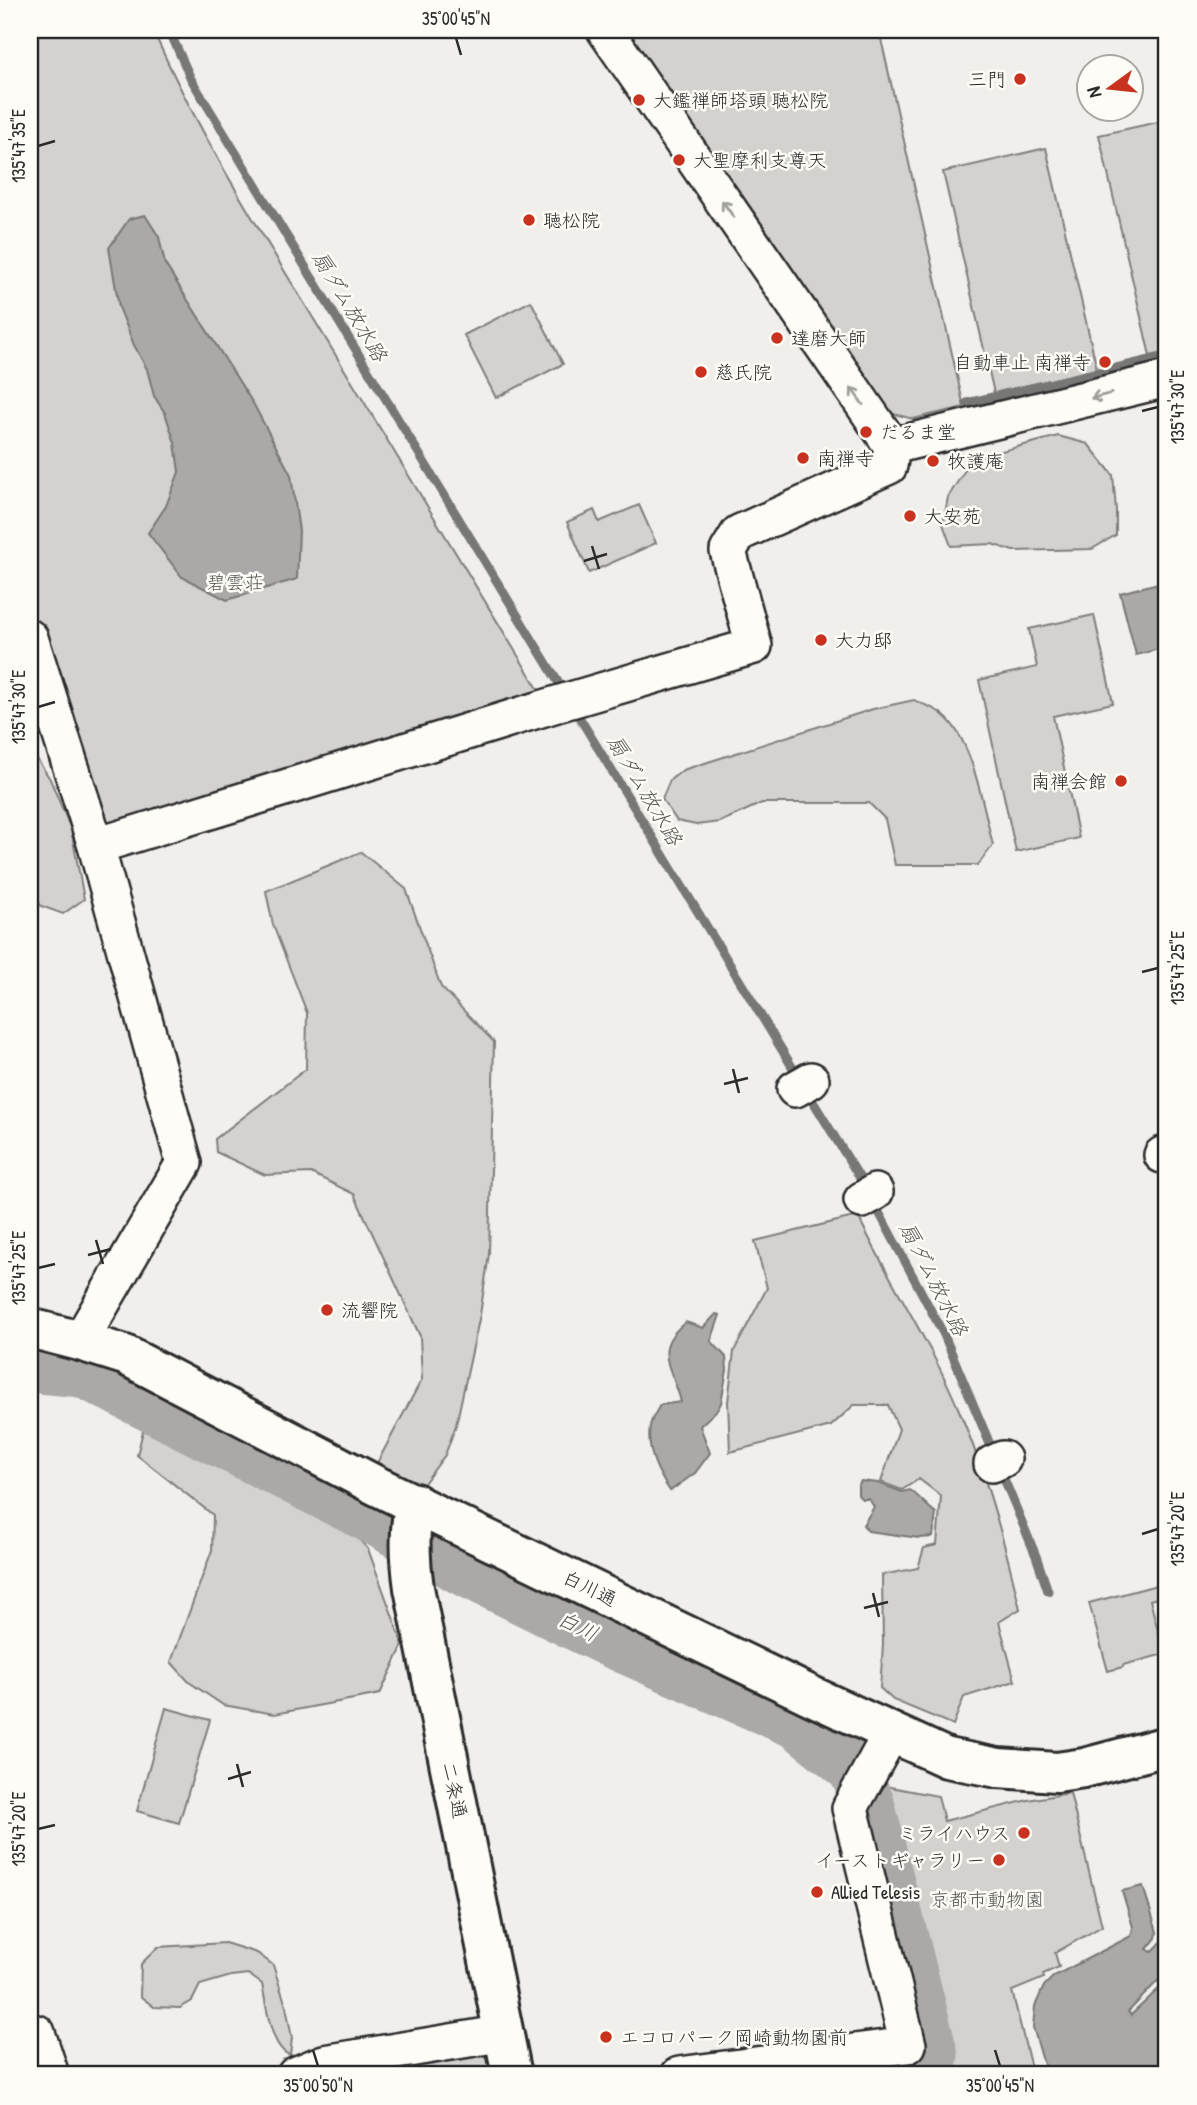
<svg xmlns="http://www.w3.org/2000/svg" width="1197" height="2105" font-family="'Patrick Hand','Klee One',sans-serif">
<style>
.green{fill:#d3d2cf;stroke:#7f7e7d;stroke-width:2}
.water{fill:#aaa9a7;stroke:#777775;stroke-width:2}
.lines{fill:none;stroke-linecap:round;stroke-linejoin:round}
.stream{stroke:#777775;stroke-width:9}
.river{stroke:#aaa9a7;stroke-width:51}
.street-casing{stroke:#2b2b2b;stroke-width:40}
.secondary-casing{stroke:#2b2b2b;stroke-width:44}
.primary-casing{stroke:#2b2b2b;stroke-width:44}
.street{stroke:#fdfcf7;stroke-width:35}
.secondary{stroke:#fdfcf7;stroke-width:38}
.primary{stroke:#fdfcf7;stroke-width:38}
.oneway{stroke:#9e9e9b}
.ticks{fill:none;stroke:#2b2b2b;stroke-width:2.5}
.poi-dot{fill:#c8321e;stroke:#fdfcf7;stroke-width:2.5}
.labels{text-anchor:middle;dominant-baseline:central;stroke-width:5;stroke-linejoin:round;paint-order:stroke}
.poi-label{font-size:19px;fill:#2b2b2b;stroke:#fdfcf7;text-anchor:start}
.park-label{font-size:19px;fill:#555554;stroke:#fdfcf7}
.street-label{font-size:19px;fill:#2b2b2b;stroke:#fdfcf7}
.water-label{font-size:21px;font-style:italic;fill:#575756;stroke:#fdfcf7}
.neatline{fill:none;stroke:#2b2b2b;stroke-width:2.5}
.ticks-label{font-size:18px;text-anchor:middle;fill:#2b2b2b}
</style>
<rect width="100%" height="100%" fill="#f0efeb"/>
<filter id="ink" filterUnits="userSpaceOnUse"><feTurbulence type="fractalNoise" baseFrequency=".0143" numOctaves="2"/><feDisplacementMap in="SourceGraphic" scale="14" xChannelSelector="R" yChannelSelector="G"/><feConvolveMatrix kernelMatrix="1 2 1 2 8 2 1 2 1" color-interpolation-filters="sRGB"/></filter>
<g filter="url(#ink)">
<path class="green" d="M 30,30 L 153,30 C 198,133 259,229 318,326 C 393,449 468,573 543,697 L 98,842 L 30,629 Z
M 624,30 L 879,30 L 964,407 L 913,419 L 890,413 Z
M 1167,120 L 1167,352 L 1150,356 L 1099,135 Z
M 1046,148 L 1097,369 L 994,393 L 943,172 Z
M 531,301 L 563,364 L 496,398 L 464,335 Z
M 1058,436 L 1088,444 L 1113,475 L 1116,510 L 1116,535 L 1092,549 L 1013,551 L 992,544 L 951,546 L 943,524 L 948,497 L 972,459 Z
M 639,505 L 656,543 L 589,573 L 567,522 L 594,510 L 599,522 Z
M 1094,615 L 1113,703 L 1053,716 L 1079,838 L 1016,852 L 979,680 L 1037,667 L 1029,629 Z
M 914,700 C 923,705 936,708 943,715 C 973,739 983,807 993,845 L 978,865 L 895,865 L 885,819 L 869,803 L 762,803 L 720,822 L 696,825 L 677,821 L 662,799 L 670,780 L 683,770 L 873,709 Z
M 30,748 L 50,779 L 71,829 L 84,899 L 63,914 L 41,906 L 30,887 Z
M 361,852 L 406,889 L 441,987 L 494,1042 L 489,1254 L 480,1315 L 456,1425 L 445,1455 L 422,1486 L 377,1463 L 422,1379 L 420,1336 L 354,1194 L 311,1173 L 265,1175 L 216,1152 L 215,1139 L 306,1069 L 307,1013 L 273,925 L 266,891 Z
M 858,1216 C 890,1283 933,1346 961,1415 C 987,1477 1005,1543 1020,1609 L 999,1622 L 1015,1681 L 964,1697 L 953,1725 L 893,1700 L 880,1688 L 883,1645 L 882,1575 L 918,1568 L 924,1548 L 937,1545 L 941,1496 L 919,1479 L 902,1490 L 881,1482 L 899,1429 L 888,1405 L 854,1405 L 831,1426 L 730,1452 L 728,1402 L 734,1351 L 767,1288 L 755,1241 Z
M 162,1422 L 346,1525 L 368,1549 L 403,1645 L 380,1694 L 274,1714 L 223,1705 L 189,1682 L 171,1662 L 212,1550 L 213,1515 L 137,1455 L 143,1431 Z
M 1157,1585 L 1160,1597 L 1150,1600 L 1164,1654 L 1123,1665 L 1123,1667 L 1108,1671 L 1089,1603 Z
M 166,1708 L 210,1720 L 179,1823 L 137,1811 Z
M 880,1785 L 938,1796 L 944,1821 L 1028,1800 L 1070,1793 L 1102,1926 L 1055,1953 L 1059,1967 L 1043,1974 L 1044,1978 L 1012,1991 L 1031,2068 L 1024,2070 L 1018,2075 L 786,2075 L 940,2058 L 873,1798 Z
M 225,1943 L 257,1953 L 273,1965 L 286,2006 L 292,2038 L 290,2055 C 270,2049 266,2002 262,1984 L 248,1974 L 231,1976 L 200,1985 L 192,2001 L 180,2008 L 154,2007 L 140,1996 L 141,1964 L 158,1947 Z
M 490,2048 L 495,2075 L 326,2075 Z"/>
<path class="water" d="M 145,215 L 159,237 L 165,264 L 254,405 L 291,475 L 299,531 L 297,579 L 227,600 L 182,577 L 148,533 L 166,506 L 179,472 L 175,443 L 165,413 L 154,396 L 147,369 L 134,345 L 119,307 L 109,248 L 129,219 Z
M 1162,582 L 1167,602 L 1167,647 L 1136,655 L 1120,593 Z
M 716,1314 L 720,1315 L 711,1341 L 726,1357 L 727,1370 L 721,1403 L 718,1409 L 700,1426 L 710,1453 L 695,1473 L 670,1491 C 657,1472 646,1450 650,1426 C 651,1419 657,1411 660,1405 L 681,1402 C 673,1368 650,1349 686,1322 L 703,1328 Z
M 861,1481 L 878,1483 L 902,1492 L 910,1490 C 920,1497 926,1506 936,1513 L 933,1537 L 919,1538 L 868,1531 L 863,1525 L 874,1507 L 869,1499 L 862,1499 L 858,1495 L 858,1486 Z
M 1143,1886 L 1157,1932 L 1156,1938 L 1147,1949 L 1152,1952 L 1167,1936 L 1167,1971 L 1128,2012 L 1131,2015 L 1167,1981 L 1167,2075 L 1047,2075 L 1033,2027 L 1035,2006 L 1044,1986 L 1054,1976 L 1131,1936 L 1133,1927 L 1122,1891 Z"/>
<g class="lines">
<path class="stream" d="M 169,30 L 191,79 L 566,695
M 1165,30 L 1167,39
M 967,403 L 1167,356
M 573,707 L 799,1078
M 806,1090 L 866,1188
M 873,1201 L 944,1335 L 995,1456
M 1000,1469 L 1036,1556 L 1048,1591"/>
<path class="river" d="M 30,1367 L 82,1372 L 377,1521 L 461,1569 L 610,1642 L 798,1724 L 853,1768 L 869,1803 L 933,2056"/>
<g class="street-casing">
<path id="street" d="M 605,30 L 892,446 L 1167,379
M 30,638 L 96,846 L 557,704 L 754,646 L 728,551 L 739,533 L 889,466 L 892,446
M 795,1089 L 811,1080
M 1162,1155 L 1167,1154
M 862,1200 L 875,1192
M 80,1341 L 184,1163 L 96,846
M 992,1464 L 1003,1459
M 30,2033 L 37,2033 L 51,2075
M 295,2075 L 324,2063 L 505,2033
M 679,2075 L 908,2045 L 850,1808 L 891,1733"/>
</g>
<g class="secondary-casing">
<path id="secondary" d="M 415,1503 C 408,1531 410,1560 414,1588 L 512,2075"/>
</g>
<g class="primary-casing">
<path id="primary" d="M 30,1328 L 80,1341 L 125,1355 L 377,1486 L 814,1697 L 947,1758 L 998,1768 L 1057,1772 L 1084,1768 L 1167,1746"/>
</g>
<use href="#street" class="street"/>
<use href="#secondary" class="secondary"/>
<use href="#primary" class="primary"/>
</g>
<defs><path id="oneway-shaft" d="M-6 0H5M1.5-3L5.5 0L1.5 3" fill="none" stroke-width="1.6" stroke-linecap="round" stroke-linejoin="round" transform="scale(1.75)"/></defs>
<g class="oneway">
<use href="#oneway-shaft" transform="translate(728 209) rotate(-125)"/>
<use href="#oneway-shaft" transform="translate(857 396) rotate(-125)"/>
<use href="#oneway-shaft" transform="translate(1101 396) rotate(166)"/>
</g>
</g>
<path class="ticks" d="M 456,38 L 461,55M 38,146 L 55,141M 1142,411 L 1158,407M 592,546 L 599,569M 584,561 L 607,554M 38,707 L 55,702M 1142,972 L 1158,968M 733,1069 L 739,1093M 724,1084 L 748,1078M 96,1240 L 103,1264M 88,1255 L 111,1249M 38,1268 L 55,1264M 1142,1534 L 1158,1529M 873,1593 L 879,1617M 864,1608 L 888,1602M 237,1764 L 243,1787M 228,1779 L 251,1772M 38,1829 L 55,1825M 313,2050 L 318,2066M 995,2050 L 1000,2066"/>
<g class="poi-dot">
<circle cx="1020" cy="79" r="7"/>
<circle cx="639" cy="100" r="7"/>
<circle cx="679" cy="160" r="7"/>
<circle cx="529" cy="220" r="7"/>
<circle cx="777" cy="338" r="7"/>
<circle cx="1105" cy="362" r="7"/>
<circle cx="701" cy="372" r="7"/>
<circle cx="866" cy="432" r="7"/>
<circle cx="803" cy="458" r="7"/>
<circle cx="933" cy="461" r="7"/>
<circle cx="910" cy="516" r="7"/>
<circle cx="821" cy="640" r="7"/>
<circle cx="1121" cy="781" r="7"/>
<circle cx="327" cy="1310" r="7"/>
<circle cx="1024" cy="1833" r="7"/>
<circle cx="999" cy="1860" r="7"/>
<circle cx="817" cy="1892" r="7"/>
<circle cx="606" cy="2037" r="7"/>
</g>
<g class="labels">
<g class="poi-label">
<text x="1006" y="79" text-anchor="end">三門</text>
<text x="653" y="100">大鑑禅師塔頭 聴松院</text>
<text x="693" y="160">大聖摩利支尊天</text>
<text x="543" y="220">聴松院</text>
<text x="791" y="338">達磨大師</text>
<text x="1091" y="362" text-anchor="end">自動車止 南禅寺</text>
<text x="715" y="372">慈氏院</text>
<text x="880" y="432">だるま堂</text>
<text x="817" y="458">南禅寺</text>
<text x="947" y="461">牧護庵</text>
<text x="924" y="516">大安苑</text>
<text x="835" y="640">大力邸</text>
<text x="1107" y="781" text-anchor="end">南禅会館</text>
<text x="341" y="1310">流響院</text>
<text x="1010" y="1833" text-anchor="end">ミライハウス</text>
<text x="985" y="1860" text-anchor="end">イーストギャラリー</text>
<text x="831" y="1892">Allied Telesis</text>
<text x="620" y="2037">エコロパーク岡崎動物園前</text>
</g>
<g class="park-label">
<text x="235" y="582">碧雲荘</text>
<text x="987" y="1899">京都市動物園</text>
</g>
<g class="street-label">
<text transform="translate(590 1588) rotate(26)">白川通</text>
<text transform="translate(455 1790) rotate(78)">二条通</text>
</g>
<g class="water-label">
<text transform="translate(350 306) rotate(59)">扇ダム放水路</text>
<text transform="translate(645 790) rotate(59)">扇ダム放水路</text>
<text transform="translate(934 1279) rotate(63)">扇ダム放水路</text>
<text transform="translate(578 1626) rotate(26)">白川</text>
</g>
</g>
<rect width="1197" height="2105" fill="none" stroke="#fdfcf7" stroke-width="77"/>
<g transform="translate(1110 88) rotate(255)"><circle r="33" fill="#fdfcf7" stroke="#a9a8a5" stroke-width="2"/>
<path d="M0-5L12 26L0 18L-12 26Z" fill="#c8321e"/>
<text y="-10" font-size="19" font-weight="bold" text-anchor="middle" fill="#2b2b2b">N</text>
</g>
<rect x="38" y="38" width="1120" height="2028" class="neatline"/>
<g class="ticks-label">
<text x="456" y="25">35°00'45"N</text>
<text transform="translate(19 146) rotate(-90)" y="6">135°47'35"E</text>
<text transform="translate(1178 407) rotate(-90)" y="6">135°47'30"E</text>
<text transform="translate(19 707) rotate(-90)" y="6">135°47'30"E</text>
<text transform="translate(1178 968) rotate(-90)" y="6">135°47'25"E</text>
<text transform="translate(19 1268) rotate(-90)" y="6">135°47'25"E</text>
<text transform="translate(1178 1529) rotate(-90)" y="6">135°47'20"E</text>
<text transform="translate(19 1829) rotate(-90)" y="6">135°47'20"E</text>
<text x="318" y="2092">35°00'50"N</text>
<text x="1000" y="2092">35°00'45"N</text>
</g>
</svg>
